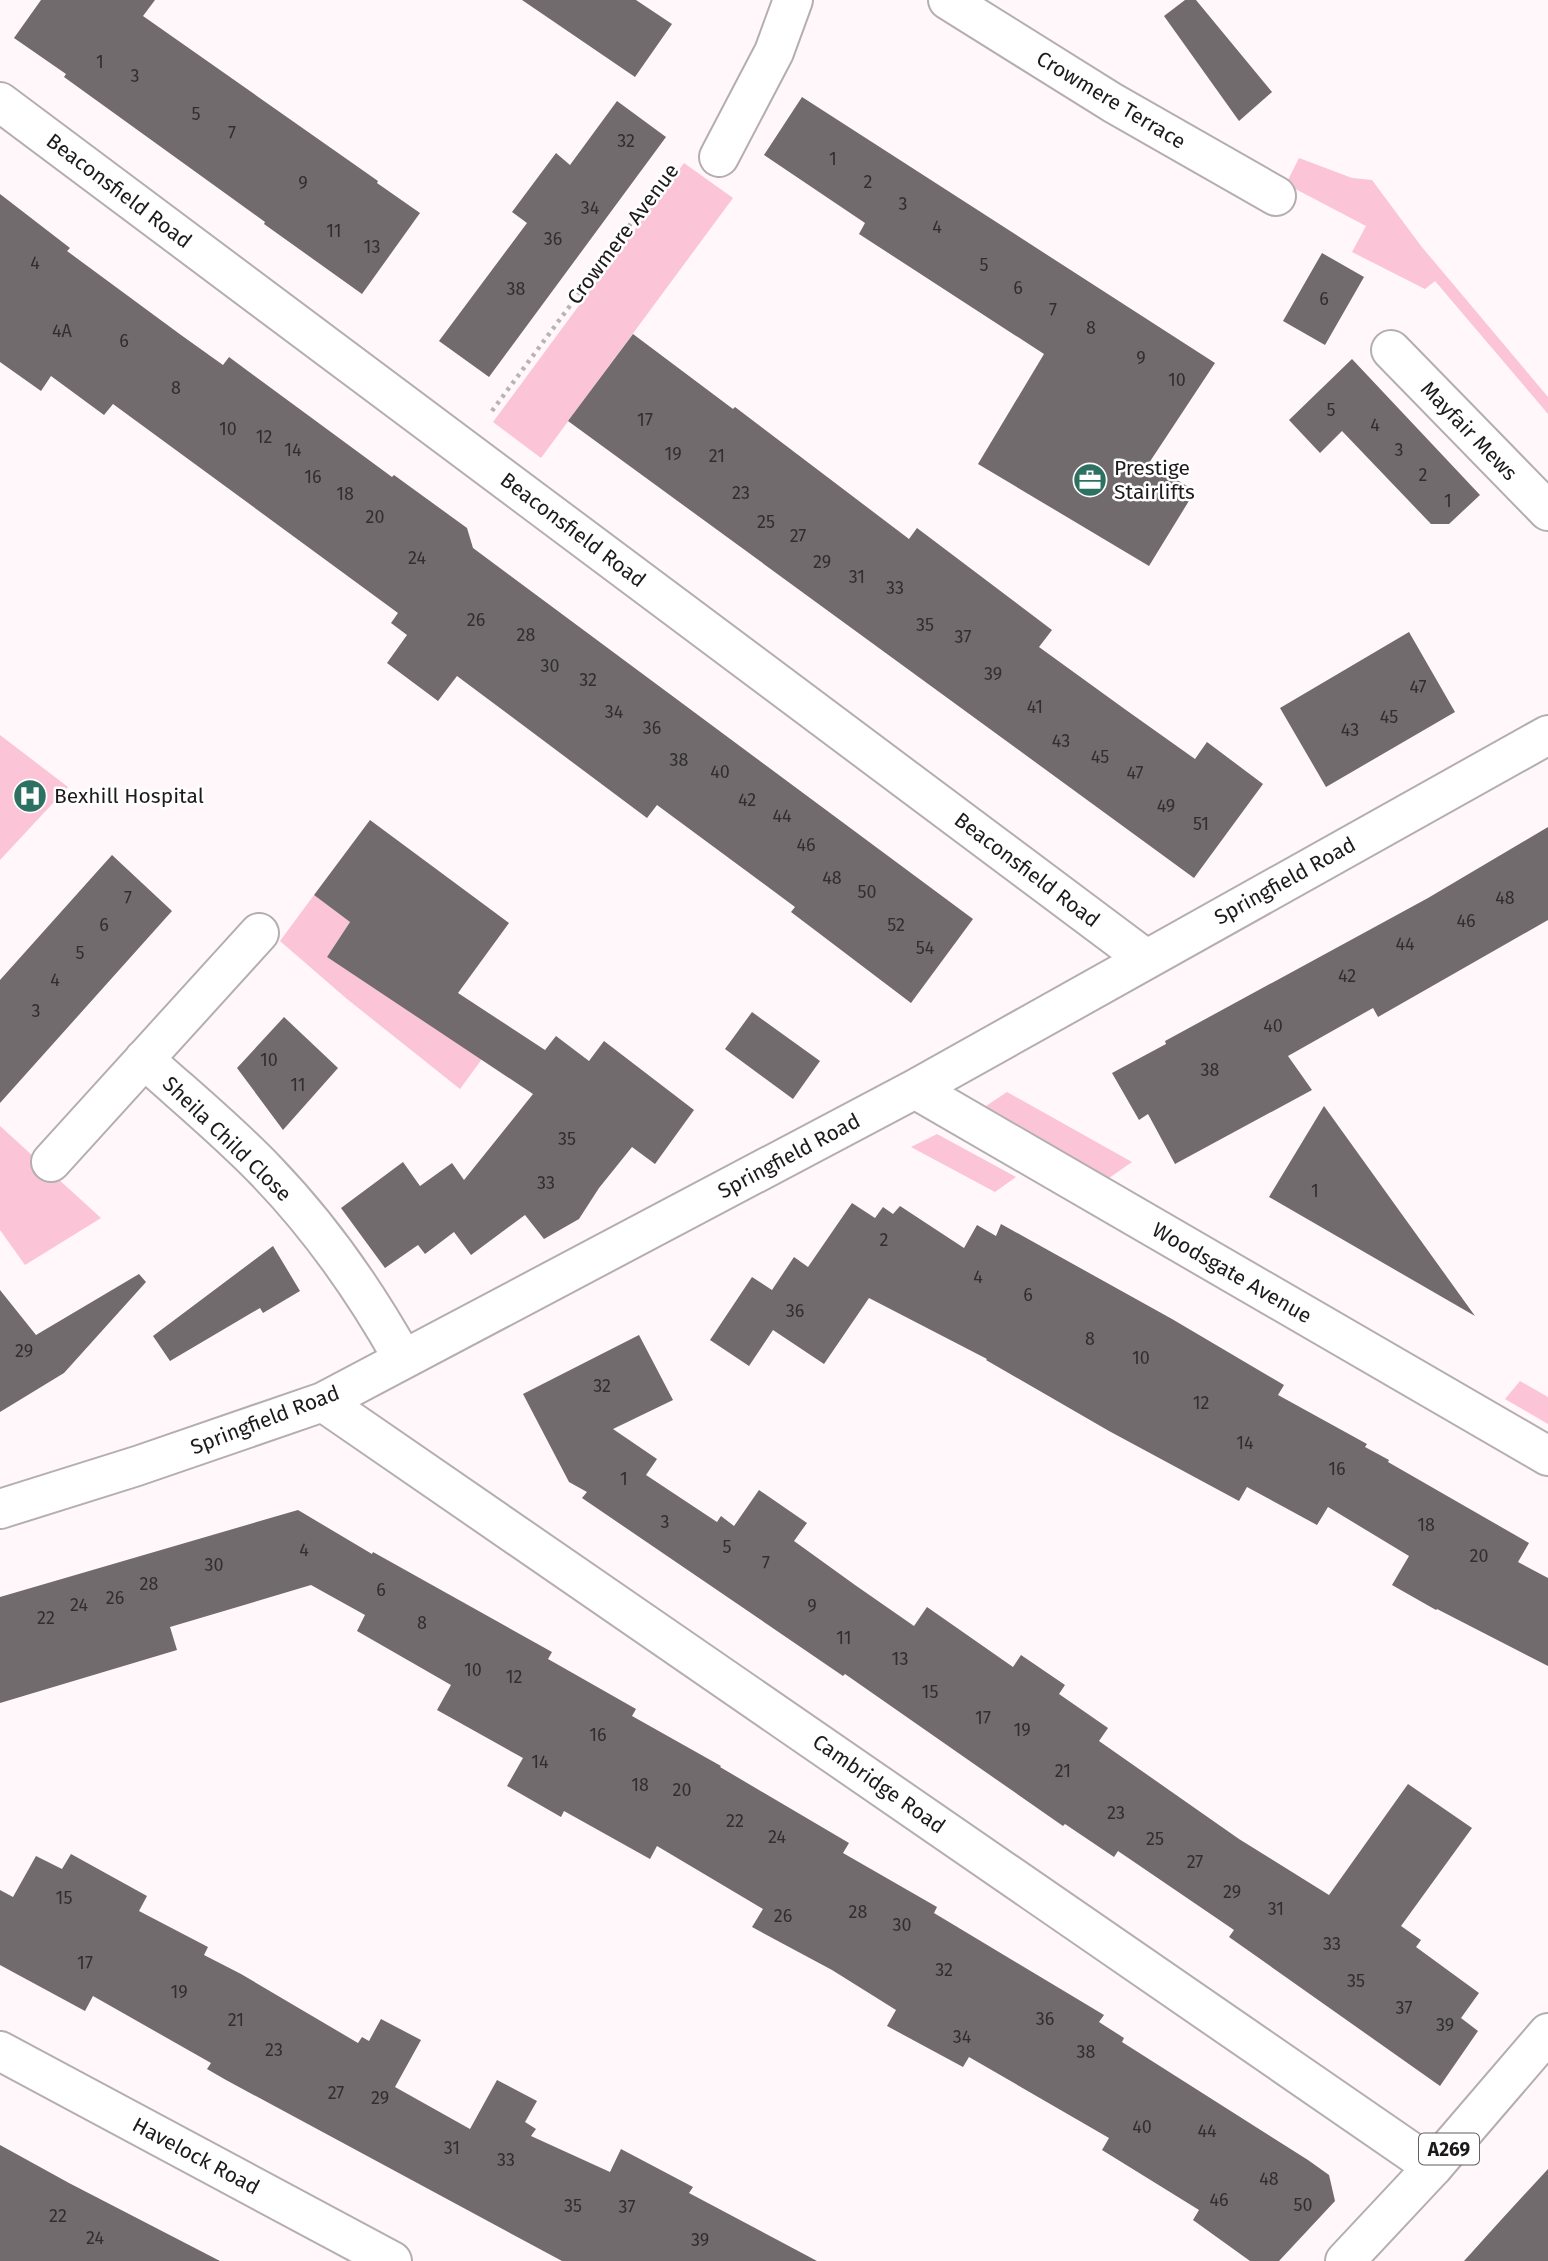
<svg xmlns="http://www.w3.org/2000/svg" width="1548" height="2261" font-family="'Fira Sans',sans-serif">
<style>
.green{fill:#fbc4d7}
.building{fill:#716b6d}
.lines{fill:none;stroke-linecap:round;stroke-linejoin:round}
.minor-casing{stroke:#b5aeb0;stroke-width:42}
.primary-casing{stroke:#b5aeb0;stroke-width:42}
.path{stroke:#bab3b5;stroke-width:4.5;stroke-dasharray:3.5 5;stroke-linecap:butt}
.minor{stroke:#fff;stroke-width:38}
.primary{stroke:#fff;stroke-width:38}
.labels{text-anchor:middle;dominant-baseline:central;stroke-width:5;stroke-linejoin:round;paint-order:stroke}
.number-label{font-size:18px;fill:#322e30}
.shield{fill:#fff;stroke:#615f5f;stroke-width:2}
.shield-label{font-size:19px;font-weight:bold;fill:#1d1a1b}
.street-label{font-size:21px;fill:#1d1a1b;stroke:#fff}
.poi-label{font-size:21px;fill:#1d1a1b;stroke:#fff;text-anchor:start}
</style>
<rect width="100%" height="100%" fill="#fff7f9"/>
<path class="green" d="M 1299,158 L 1352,178 L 1372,180 L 1421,246 L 1548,397 L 1548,414 L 1435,281 L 1425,289 L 1352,252 L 1366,226 L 1286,184 Z
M 684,163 L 733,198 L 541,458 L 493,422 Z
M 0,735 L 68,787 L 0,860 Z
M 314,895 L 350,922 L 327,957 L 482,1059 L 460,1089 L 347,999 L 280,941 Z
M 1007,1092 L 1132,1162 L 1109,1178 L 986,1106 Z
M 0,1126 L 101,1218 L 25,1265 L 0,1230 Z
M 937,1134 L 1016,1177 L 995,1192 L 911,1147 Z
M 1520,1381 L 1548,1397 L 1548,1424 L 1505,1399 Z"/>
<path class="building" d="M 41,0 L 155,0 L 143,16 L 378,181 L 377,183 L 420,213 L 362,294 L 264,224 L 265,222 L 64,77 L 66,74 L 14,38 Z
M 522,0 L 636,0 L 672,24 L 635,77 Z
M 1185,0 L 1196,0 L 1272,92 L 1239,121 L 1164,16 Z
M 802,97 L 1215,363 L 1149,463 L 1195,491 L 1149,566 L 978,464 L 1044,354 L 859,234 L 865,223 L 764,155 Z
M 617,101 L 666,137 L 489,377 L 439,341 L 527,223 L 512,212 L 556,153 L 570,165 Z
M 0,194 L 70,248 L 67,251 L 181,335 L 223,365 L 229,357 L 392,477 L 394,475 L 467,528 L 473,548 L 973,919 L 911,1003 L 791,912 L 795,907 L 657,805 L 647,818 L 457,676 L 438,701 L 387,663 L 407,635 L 391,623 L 398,613 L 113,404 L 104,415 L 51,376 L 41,391 L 0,362 Z
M 1322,253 L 1364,277 L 1325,345 L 1283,321 Z
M 633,334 L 733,409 L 735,407 L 909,539 L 917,528 L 1052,630 L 1039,647 L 1126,710 L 1195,759 L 1207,742 L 1263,784 L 1194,878 L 568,421 Z
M 1352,359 L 1480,495 L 1449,524 L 1431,524 L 1342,431 L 1320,453 L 1289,420 Z
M 1409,632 L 1455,712 L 1326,787 L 1280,708 Z
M 370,820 L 509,923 L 458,993 L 545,1050 L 556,1036 L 589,1061 L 604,1041 L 694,1110 L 655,1164 L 632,1147 L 599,1188 L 579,1219 L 544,1239 L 525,1215 L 471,1255 L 454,1232 L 425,1254 L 418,1245 L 385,1268 L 341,1208 L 403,1162 L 420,1186 L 452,1163 L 464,1180 L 533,1094 L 327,957 L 350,922 L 314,895 Z
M 1548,827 L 1548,920 L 1378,1017 L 1373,1008 L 1288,1056 L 1312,1090 L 1175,1164 L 1148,1114 L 1139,1120 L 1112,1073 L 1166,1044 L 1165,1041 L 1428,898 Z
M 112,855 L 172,911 L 0,1103 L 0,980 Z
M 752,1012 L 820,1061 L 793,1099 L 725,1049 Z
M 284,1017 L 338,1068 L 283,1130 L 237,1068 Z
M 1324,1106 L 1475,1316 L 1269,1197 Z
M 852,1203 L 875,1218 L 883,1207 L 893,1214 L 900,1206 L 964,1248 L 977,1225 L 996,1236 L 1001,1224 L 1172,1319 L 1284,1385 L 1278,1395 L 1367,1444 L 1365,1447 L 1389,1460 L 1388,1462 L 1529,1543 L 1518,1562 L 1548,1578 L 1548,1666 L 1437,1609 L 1436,1610 L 1392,1585 L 1409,1556 L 1328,1507 L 1317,1525 L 1247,1487 L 1239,1501 L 1109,1431 L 986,1360 L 987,1359 L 869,1298 L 824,1364 L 773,1330 L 749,1366 L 710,1340 L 752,1277 L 772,1290 L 794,1257 L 808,1267 Z
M 273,1246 L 300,1291 L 263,1313 L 260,1308 L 170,1361 L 153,1336 Z
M 139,1274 L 146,1282 L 64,1373 L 0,1412 L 0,1290 L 36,1335 Z
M 639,1335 L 673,1400 L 613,1429 L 657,1459 L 646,1475 L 717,1522 L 721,1516 L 734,1526 L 759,1490 L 807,1523 L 794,1541 L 855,1585 L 914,1626 L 927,1607 L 1013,1667 L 1021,1655 L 1065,1685 L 1059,1694 L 1108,1728 L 1099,1741 L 1239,1839 L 1329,1895 L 1408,1784 L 1472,1828 L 1401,1926 L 1421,1940 L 1416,1947 L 1479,1993 L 1461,2018 L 1478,2031 L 1440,2086 L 1229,1937 L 1234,1930 L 1118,1851 L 1114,1857 L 1065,1824 L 1063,1826 L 845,1674 L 843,1676 L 582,1498 L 587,1492 L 569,1482 L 523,1394 Z
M 298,1510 L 372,1554 L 373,1552 L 552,1652 L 548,1659 L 636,1709 L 632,1716 L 721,1766 L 720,1767 L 849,1843 L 843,1853 L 937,1907 L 934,1913 L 1104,2015 L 1099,2022 L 1124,2038 L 1122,2042 L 1308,2160 L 1329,2175 L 1335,2201 L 1279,2261 L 1250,2261 L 1193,2220 L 1199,2210 L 1102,2150 L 1109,2138 L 969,2057 L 963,2067 L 887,2026 L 896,2010 L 832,1970 L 752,1927 L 763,1909 L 657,1846 L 650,1859 L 564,1811 L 561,1817 L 507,1786 L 523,1758 L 437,1710 L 451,1685 L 357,1631 L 365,1615 L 311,1585 L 170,1627 L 177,1650 L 0,1703 L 0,1597 Z
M 71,1854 L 147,1896 L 139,1911 L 208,1947 L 204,1955 L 241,1974 L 358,2043 L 362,2037 L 369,2041 L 381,2019 L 421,2040 L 395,2087 L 470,2129 L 497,2080 L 537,2101 L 525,2122 L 536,2129 L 531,2136 L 610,2172 L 621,2149 L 693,2187 L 689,2193 L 817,2261 L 562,2261 L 226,2080 L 207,2069 L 211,2063 L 93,1996 L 85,2011 L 0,1965 L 0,1890 L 13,1897 L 36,1856 L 62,1869 Z
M 0,2145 L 69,2183 L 220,2261 L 0,2261 Z
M 1548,2169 L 1548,2261 L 1464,2261 L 1501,2220 Z"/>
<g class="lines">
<g class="minor-casing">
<path id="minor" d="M 948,0 L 1113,103 L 1276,196
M 0,102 L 1146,959
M 719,157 L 774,52 L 793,0
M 1391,350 L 1548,511
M 144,1059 C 185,1096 229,1132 267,1172 C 321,1228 365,1291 403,1359
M 915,1089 L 1548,1456
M 51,1162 L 259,933
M 323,1402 L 1433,2167
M 0,1509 L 137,1466 L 323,1402 L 915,1089 L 1548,735
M 0,2051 L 392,2261"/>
</g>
<g class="primary-casing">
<path id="primary" d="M 1345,2261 L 1433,2167 L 1548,2033"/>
</g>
<path class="path" d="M 492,411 L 672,168"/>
<use href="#minor" class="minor"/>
<use href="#primary" class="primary"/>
</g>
<defs>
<g id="office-disc" transform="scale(1.75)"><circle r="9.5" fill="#2e7061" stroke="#fff"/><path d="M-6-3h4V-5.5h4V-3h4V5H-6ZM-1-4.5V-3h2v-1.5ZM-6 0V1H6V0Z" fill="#fff"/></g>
<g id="hospital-disc" transform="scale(1.75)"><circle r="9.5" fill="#2e7061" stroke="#fff"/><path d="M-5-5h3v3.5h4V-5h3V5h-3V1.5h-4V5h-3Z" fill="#fff"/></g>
</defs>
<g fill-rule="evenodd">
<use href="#office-disc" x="1090" y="480"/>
<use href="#hospital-disc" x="30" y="796"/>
</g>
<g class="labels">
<g class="number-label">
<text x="100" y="62">1</text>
<text x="135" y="76">3</text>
<text x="196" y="114">5</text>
<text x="232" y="133">7</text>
<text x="626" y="141">32</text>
<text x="833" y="159">1</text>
<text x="868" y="182">2</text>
<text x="303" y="183">9</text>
<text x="903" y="204">3</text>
<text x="590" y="208">34</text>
<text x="937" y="227">4</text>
<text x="334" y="231">11</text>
<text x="553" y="239">36</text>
<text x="372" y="247">13</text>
<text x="35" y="263">4</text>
<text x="984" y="265">5</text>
<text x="1018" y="288">6</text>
<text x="516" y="289">38</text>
<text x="1324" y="299">6</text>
<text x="1053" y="310">7</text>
<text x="1091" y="328">8</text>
<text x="62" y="331">4A</text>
<text x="124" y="341">6</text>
<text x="1141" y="358">9</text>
<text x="1177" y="380">10</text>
<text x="176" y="388">8</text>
<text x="1331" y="410">5</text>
<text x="645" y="420">17</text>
<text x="1375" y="425">4</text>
<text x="228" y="429">10</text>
<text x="264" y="437">12</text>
<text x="293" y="450">14</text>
<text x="1399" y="450">3</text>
<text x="673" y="454">19</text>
<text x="717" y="456">21</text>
<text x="1423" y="475">2</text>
<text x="313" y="477">16</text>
<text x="741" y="493">23</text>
<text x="345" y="494">18</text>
<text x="1448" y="501">1</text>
<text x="375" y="517">20</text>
<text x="766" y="522">25</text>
<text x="798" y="536">27</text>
<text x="417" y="558">24</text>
<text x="822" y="562">29</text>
<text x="857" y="577">31</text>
<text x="895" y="588">33</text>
<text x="476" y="620">26</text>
<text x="925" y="625">35</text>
<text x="526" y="635">28</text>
<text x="963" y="637">37</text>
<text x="550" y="666">30</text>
<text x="993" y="674">39</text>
<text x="588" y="680">32</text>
<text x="1418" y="687">47</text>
<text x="1035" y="707">41</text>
<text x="614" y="712">34</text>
<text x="1389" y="717">45</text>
<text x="652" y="728">36</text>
<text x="1350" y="730">43</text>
<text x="1061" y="741">43</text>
<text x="1100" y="757">45</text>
<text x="679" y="760">38</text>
<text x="720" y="772">40</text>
<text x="1135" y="773">47</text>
<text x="747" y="800">42</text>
<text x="1166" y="806">49</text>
<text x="782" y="816">44</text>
<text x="1201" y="824">51</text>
<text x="806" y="845">46</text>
<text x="832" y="878">48</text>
<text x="867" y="892">50</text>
<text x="128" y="898">7</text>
<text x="1505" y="898">48</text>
<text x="1466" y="921">46</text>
<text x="104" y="925">6</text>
<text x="896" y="925">52</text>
<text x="1405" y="944">44</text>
<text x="925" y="948">54</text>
<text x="80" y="953">5</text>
<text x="1347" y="976">42</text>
<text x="55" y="980">4</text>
<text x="36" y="1011">3</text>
<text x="1273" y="1026">40</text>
<text x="269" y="1060">10</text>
<text x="1210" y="1070">38</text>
<text x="298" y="1085">11</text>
<text x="567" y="1139">35</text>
<text x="546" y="1183">33</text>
<text x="1315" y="1191">1</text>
<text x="884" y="1240">2</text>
<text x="978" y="1277">4</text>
<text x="1028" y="1295">6</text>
<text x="795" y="1311">36</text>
<text x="1090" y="1339">8</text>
<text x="24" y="1351">29</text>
<text x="1141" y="1358">10</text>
<text x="602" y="1386">32</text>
<text x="1201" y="1403">12</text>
<text x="1245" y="1443">14</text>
<text x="1337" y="1469">16</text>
<text x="624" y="1479">1</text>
<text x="665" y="1522">3</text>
<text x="1426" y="1525">18</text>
<text x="727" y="1547">5</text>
<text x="304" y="1550">4</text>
<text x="1479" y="1556">20</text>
<text x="766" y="1563">7</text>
<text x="214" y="1565">30</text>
<text x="149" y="1584">28</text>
<text x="381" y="1590">6</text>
<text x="115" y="1598">26</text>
<text x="79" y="1605">24</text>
<text x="812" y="1606">9</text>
<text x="46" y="1618">22</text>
<text x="422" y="1623">8</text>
<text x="844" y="1638">11</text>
<text x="900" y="1659">13</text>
<text x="473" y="1670">10</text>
<text x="514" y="1677">12</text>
<text x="930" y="1692">15</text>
<text x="983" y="1718">17</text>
<text x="1022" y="1730">19</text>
<text x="598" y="1735">16</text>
<text x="540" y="1762">14</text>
<text x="1063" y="1771">21</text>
<text x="640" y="1785">18</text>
<text x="682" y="1790">20</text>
<text x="1116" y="1813">23</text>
<text x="735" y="1821">22</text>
<text x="777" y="1837">24</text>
<text x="1155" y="1839">25</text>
<text x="1195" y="1862">27</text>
<text x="1232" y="1892">29</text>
<text x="64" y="1898">15</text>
<text x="1276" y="1909">31</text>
<text x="858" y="1912">28</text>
<text x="783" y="1916">26</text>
<text x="902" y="1925">30</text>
<text x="1332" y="1944">33</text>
<text x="85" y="1963">17</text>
<text x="944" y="1970">32</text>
<text x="1356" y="1981">35</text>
<text x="179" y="1992">19</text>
<text x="1404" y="2008">37</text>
<text x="1045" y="2019">36</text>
<text x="236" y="2020">21</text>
<text x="1445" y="2025">39</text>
<text x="962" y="2037">34</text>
<text x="274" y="2050">23</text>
<text x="1086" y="2052">38</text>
<text x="336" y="2093">27</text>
<text x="380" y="2098">29</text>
<text x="1142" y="2127">40</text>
<text x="1207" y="2131">44</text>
<text x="452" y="2148">31</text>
<text x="506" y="2160">33</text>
<text x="1269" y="2179">48</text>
<text x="1219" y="2200">46</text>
<text x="1303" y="2205">50</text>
<text x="573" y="2206">35</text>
<text x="627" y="2207">37</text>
<text x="58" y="2216">22</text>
<text x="95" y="2238">24</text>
<text x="700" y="2240">39</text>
</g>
<rect class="shield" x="1419" y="2133.5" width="60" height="31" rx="5"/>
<g class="shield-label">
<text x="1449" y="2149">A269</text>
</g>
<g class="street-label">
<text transform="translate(1111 100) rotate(31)">Crowmere Terrace</text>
<text transform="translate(119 191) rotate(37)">Beaconsfield Road</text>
<text transform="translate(623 234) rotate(-53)">Crowmere Avenue</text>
<text transform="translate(1469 431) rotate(46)">Mayfair Mews</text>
<text transform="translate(573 530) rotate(37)">Beaconsfield Road</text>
<text transform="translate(1027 870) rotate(37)">Beaconsfield Road</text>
<text transform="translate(1285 881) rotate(-29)">Springfield Road</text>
<text transform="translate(227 1139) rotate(44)">Sheila Child Close</text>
<text transform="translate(789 1156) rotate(-28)">Springfield Road</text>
<text transform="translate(1232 1273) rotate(30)">Woodsgate Avenue</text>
<text transform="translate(265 1420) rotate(-21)">Springfield Road</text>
<text transform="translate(879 1784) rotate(35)">Cambridge Road</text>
<text transform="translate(196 2156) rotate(28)">Havelock Road</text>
</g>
<g class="poi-label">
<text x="1114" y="468">Prestige<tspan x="1114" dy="24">Stairlifts</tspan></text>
<text x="54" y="796">Bexhill Hospital</text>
</g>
</g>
</svg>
